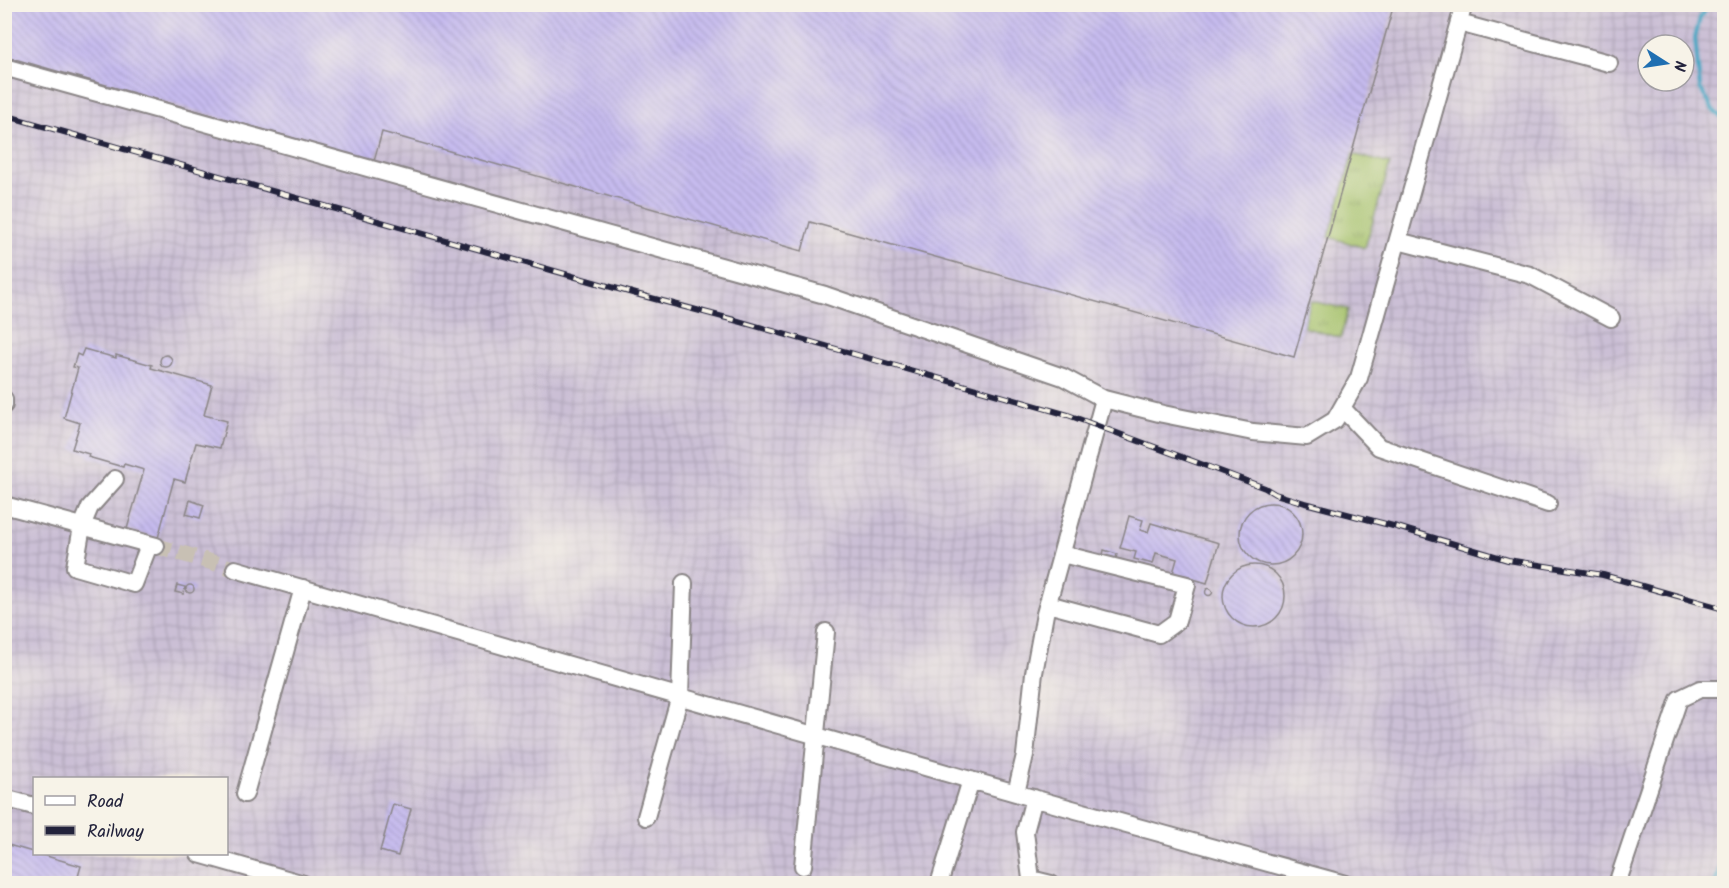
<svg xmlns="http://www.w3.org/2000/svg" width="1729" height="888" font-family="Kalam,sans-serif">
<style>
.industrial{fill:url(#industrial-grid);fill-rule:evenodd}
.grass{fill:url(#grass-tufts);stroke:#627151;stroke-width:1.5}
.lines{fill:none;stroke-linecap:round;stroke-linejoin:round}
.stream{stroke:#45a8c5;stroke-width:4}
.building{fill:url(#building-back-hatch)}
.minor-tunnel{stroke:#c8c0b4;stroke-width:16;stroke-dasharray:16 8;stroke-linecap:butt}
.minor-casing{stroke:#8a8586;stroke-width:20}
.minor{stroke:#fff;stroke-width:16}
.rail-casing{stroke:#22223b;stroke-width:6}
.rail{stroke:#f7f3e8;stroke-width:4;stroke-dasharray:11;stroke-linecap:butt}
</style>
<defs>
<pattern id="industrial-grid" width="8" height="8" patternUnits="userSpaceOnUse" patternTransform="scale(1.5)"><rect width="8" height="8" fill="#cbbfd5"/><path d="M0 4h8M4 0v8" fill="none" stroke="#aea4b8"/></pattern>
<pattern id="grass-tufts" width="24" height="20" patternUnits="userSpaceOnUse" patternTransform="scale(1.5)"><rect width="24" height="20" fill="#a3c067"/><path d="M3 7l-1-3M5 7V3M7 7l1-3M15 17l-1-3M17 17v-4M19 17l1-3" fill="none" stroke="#849c56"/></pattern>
<pattern id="building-back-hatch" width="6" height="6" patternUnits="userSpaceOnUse" patternTransform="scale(1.5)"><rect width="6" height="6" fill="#c6bbee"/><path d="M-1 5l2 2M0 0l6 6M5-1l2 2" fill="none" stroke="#aaa0cd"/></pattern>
</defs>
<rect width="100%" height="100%" fill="#f7f3e8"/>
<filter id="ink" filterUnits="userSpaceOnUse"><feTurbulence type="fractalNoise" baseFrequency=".0167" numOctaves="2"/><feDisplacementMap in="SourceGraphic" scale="12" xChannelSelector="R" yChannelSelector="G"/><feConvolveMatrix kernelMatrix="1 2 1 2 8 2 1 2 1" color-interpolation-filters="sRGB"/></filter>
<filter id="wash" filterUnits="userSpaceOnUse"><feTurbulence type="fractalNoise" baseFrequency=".008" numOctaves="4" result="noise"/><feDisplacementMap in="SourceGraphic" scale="24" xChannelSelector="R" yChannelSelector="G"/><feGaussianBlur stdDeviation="1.35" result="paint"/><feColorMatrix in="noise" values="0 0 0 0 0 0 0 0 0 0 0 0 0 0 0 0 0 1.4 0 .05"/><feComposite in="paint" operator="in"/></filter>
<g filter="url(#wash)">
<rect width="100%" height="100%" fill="#f2e8d2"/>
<path class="industrial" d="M 5,5 L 1724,5 L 1724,883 L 5,883 ZM 1648,45 L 1684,45 L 1684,81 L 1648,81 ZM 34,778 L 226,778 L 226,854 L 34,854 Z"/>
<path class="grass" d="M 1353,154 L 1390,164 L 1365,248 L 1329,237 Z
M 1311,301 L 1348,309 L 1341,338 L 1303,327 Z"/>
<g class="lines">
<path class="stream" d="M 1708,4 L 1700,18 L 1695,38 L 1700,88 L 1713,110 L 1724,120
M 1715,884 L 1724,854"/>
</g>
<g id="blocks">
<path class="building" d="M 4,4 L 1394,4 L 1294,357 L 810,222 L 802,251 L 382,132 L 374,161 L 4,56 Z
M 84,349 L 116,358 L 116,355 L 152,365 L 151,368 L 212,385 L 204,415 L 227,421 L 220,448 L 196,443 L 185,482 L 174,479 L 158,538 L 127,529 L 144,470 L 124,464 L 123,467 L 88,457 L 89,454 L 72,449 L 80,423 L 64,418 L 78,368 L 73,367 L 77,354 L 81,356 Z
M160 361a6 6 0 1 1 12 0a6 6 0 1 1-12 0Z
M 190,500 L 204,505 L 200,518 L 186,514 Z
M1240 534a31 31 0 1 1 62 0a31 31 0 1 1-62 0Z
M 1129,516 L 1143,520 L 1140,530 L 1148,532 L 1151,523 L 1219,543 L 1207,583 L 1173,573 L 1177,559 L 1156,553 L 1153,564 L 1134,559 L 1136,552 L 1120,548 Z
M 1104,550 L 1117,554 L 1116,559 L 1103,555 Z
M1223 596a31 31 0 1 1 62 0a31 31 0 1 1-62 0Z
M186 589a4 4 0 1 1 8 0a4 4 0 1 1-8 0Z
M 177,585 L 185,587 L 184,594 L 175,592 Z
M1205.5 592a3.5 3.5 0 1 1 7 0a3.5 3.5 0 1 1-7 0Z
M 393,804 L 411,809 L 398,856 L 380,851 Z
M 5,844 L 81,866 L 76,884 L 5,884 Z"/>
</g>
</g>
<g filter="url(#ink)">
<use href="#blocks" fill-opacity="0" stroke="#8a8586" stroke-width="1.5"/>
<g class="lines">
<path class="minor-tunnel" d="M 156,546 L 235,569"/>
<g class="minor-casing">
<path id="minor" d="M 1459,23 L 1609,63
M 4,67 L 825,295 L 1063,377 L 1104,399 L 1045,614 L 1034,673 L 1025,755 L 1016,793
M 1398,241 L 1530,275 L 1611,318
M 4,399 L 4,405
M 1104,399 L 1163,414 L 1253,432 L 1307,437 L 1335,420 L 1359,378 L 1464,4
M 1342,408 L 1379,447 L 1548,504
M 115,479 L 90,507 L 82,526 L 75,567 L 134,584 L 149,545
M 4,505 L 156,546
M 235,569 L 1054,804 L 1345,884
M 1048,604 L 1159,634 L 1177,621 L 1187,585 L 1062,554
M 245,794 L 303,588
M 4,798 L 34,806
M 1034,798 L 1025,832 L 1031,879 L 1051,884
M 646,817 L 680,696 L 684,583
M 199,854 L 304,884
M 803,866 L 826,632
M 939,884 L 971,780
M 1617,884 L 1679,699 L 1700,689 L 1724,689"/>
</g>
<use href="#minor" class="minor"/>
<g class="rail-casing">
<path id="rail" d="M 4,115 L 636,294 L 738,321 L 1068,415 L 1209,467 L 1265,488 L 1275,494 L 1305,503 L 1397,527 L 1508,560 L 1603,575 L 1724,609"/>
</g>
<use href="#rail" class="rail"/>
</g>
</g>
<rect width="1729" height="888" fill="none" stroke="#f7f3e8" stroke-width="24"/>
<rect x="33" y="777" width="195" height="78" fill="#f7f3e8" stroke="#a29fa3" stroke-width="1.5"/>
<rect x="45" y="796" width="30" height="9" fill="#ffffff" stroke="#a29fa3" stroke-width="1.5"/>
<text x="87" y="807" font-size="18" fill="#22223b">Road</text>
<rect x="45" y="826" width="30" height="9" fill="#22223b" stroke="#a29fa3" stroke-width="1.5"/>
<text x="87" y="837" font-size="18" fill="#22223b">Railway</text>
<g transform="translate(1666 63) rotate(102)"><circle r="28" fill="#f7f3e8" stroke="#a29fa3" stroke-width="1.5"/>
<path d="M0-4.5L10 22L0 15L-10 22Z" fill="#1f6fb2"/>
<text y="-9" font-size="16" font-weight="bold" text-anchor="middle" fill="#22223b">N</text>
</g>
</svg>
